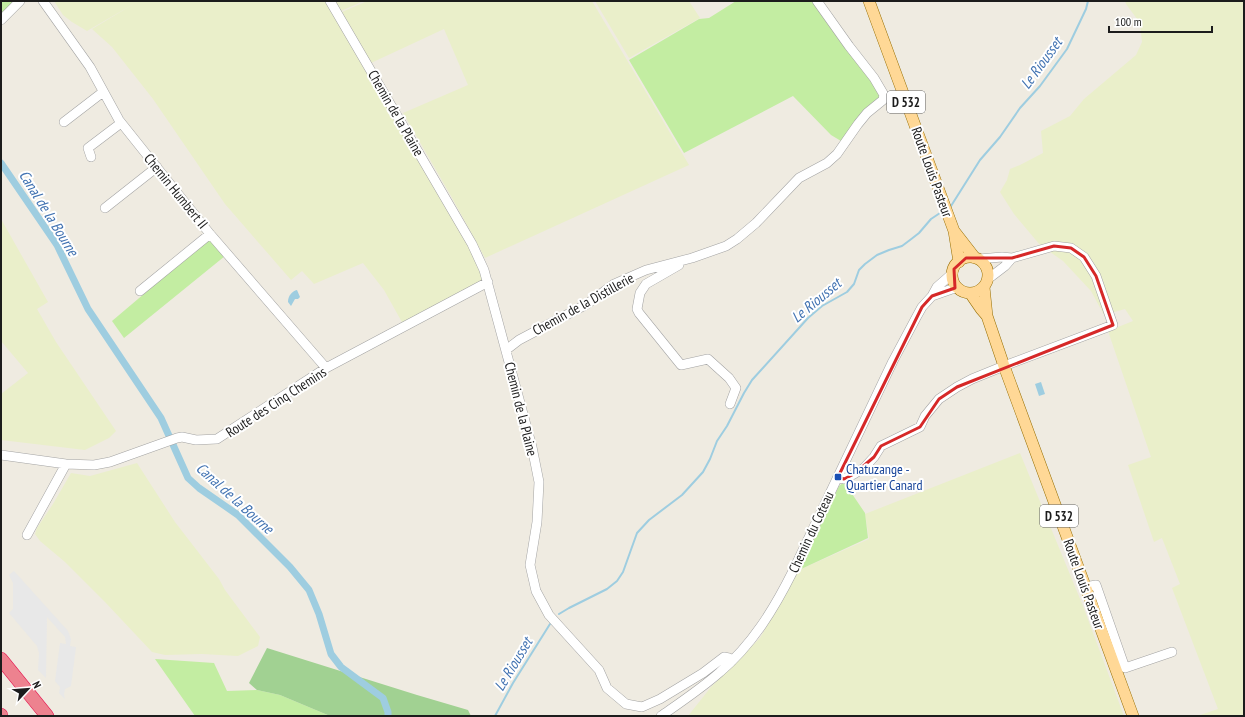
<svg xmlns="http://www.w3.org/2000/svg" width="1245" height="717" font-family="'PT Sans Narrow',sans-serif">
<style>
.farmland{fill:#eaefca}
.grass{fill:#c3eda2}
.forest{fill:#a1d192}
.parking{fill:#e8e8e8}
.water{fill:#9ecde0}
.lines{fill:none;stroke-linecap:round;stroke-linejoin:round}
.stream{stroke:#9ecde0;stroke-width:2}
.canal{stroke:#9ecde0;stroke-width:7}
.minor-casing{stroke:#a3a3a3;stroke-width:10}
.major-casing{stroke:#956d00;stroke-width:12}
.highway-casing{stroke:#e41750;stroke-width:14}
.minor{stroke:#fff;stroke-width:9}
.major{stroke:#ffd896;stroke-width:11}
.highway{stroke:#ed828f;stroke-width:13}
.marked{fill:none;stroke:#d62828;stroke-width:3;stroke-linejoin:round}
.transit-dot{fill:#1a4fb4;stroke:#fff;stroke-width:1.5}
.labels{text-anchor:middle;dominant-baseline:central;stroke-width:4;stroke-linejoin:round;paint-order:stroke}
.shield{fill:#fff;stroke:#606060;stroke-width:1}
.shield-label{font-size:13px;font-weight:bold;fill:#1c1c1c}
.street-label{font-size:14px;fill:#1c1c1c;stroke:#fff}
.transit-label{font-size:14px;fill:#164399;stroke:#fff;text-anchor:start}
.water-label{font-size:15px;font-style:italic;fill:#4273b2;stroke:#fff}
</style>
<rect width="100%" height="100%" fill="#efebe1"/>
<path class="farmland" d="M 54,1 L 328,1 L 476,254 L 486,281 L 403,324 L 384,290 L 363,263 L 314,284 L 302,271 L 291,280 L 225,204 L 153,99 L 112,47 L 92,29 L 137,2 L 87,31 L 72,22 L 63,15 Z
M 335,1 L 364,1 L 341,11 Z
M 367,1 L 592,1 L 689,165 L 485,258 L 451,196 L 403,113 L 468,85 L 444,29 L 371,63 L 342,12 Z
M 595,1 L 689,1 L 700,18 L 629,58 Z
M 1125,1 L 1244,1 L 1244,716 L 1197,716 L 1218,709 L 1172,588 L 1180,584 L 1162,538 L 1154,542 L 1128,465 L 1151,457 L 1108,331 L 1133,321 L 1125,309 L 1104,315 L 1091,291 L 1063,261 L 1040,245 L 1014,214 L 1000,192 L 1007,180 L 1010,169 L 1020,165 L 1043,153 L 1041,131 L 1070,116 L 1084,99 L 1136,55 L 1142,42 L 1140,23 L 1126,4 Z
M 1,219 L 48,302 L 37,309 L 56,342 L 116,431 L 109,438 L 85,450 L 1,440 L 1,394 L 28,373 L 1,341 Z
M 1020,453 L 1083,606 L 1124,716 L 688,716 L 711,687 L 760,638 L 799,570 L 869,539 L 865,514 Z
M 137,463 L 175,522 L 219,579 L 225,590 L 260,637 L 258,646 L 238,656 L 202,654 L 165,655 L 152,652 L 105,602 L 65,562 L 40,541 L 35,534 L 37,528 L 53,504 L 71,473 L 90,476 Z"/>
<path class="grass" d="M 1,1 L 16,1 L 1,16 Z
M 736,1 L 814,1 L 877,88 L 881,97 L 841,141 L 831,135 L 793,96 L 684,153 L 629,60 L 699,19 L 709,18 Z
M 210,238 L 225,256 L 124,338 L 112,321 Z
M 844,482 L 865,513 L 868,538 L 799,570 L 839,486 Z
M 155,659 L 214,663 L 227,691 L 257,690 L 280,695 L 330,716 L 195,716 Z"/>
<path class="forest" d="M 267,648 L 417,695 L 468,710 L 471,716 L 330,716 L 280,695 L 257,690 L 249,683 Z"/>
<path class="parking" d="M 14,571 L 68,631 L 71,639 L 70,646 L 76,647 L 71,686 L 65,689 L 64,694 L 65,699 L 59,693 L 60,687 L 55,681 L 60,643 L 66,644 L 65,637 L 47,617 L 46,678 L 38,670 L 39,653 L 37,646 L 9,613 L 13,609 L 13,583 L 9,575 Z"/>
<path class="water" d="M 297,290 L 300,297 L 298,299 L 295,299 L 291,306 L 288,302 C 288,296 292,291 297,290 Z
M 1041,382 L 1045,394 L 1039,396 L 1035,384 Z"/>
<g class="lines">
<path class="stream" d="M 948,207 L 951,206 L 980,160 L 1000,137 L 1020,108 L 1040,86 L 1067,49 L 1086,9 L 1088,1
M 559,614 L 569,608 L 607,589 L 617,581 L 623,572 L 637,533 L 649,520 L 682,495 L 703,472 L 710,459 L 717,441 L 727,426 L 744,393 L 752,380 L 808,318 L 822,306 L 847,292 L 854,284 L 859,270 L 865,264 L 877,255 L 889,250 L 902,246 L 910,240 L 919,233 L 931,219 L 943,211
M 495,716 L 513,683 L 550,624"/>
<path class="canal" d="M 1,163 L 57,245 L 88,309 L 161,418 L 188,478 L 199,488 L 238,515 L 290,567 L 309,590 L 319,614 L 331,654 L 341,667 L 383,698 L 388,712 L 388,716"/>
<g class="minor-casing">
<path id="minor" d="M 43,1 L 90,67 L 119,120 L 210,234 L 326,368
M 330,1 L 472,244 L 484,270 L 532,447 L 539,482 L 537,522 L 530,565 L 536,591 L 549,615 L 599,670 L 607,688 L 626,704 L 642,707 L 660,699 L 703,673 L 724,657 L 729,658 L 732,661
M 1,20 L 20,1
M 64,122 L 103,92
M 91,157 L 88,148 L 121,123
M 105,208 L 157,167
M 679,265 L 646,284 L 640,293 L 637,309 L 639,313 L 681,365 L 708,359 L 729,378 L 736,388 L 730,404
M 988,279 L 1005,266 L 1012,258
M 140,291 L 210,234
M 932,296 L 952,289 L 958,288
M 506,350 L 519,340 L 587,304 L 614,284 L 646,270 L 692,258 L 726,246 L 737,239 L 756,223 L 799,178 L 827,163 L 837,154 L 858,124 L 867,113 L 883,100 L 884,95 L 874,78 L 849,46 L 817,1
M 1,455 L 66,464 L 94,465 L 110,462 L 177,438 L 182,437 L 196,440 L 217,439 L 326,368 L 488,282
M 838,477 L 844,479 L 854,474 L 864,468 L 874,457 L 881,446 L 920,427 L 925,416 L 939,399 L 957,387 L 972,379 L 1004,366 L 1113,325 L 1096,276 L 1084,257 L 1071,248 L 1054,246 L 1012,258 L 1002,257 L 979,259
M 27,535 L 66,464
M 1085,587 L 1096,585 L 1125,668 L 1172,652
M 661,716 C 681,702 702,688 720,672 C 752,645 774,609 793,571 L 893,361 L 917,316 L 922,307 L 932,296 L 937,287 L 953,273"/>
</g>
<g class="major-casing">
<path id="major" d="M 869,1 L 954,231 L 959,262
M 954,231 L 975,258
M952 275a18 18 0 1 1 36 0a18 18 0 1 1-36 0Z
M 984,287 L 987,316 L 1004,366 L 1133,716
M 970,293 L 981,309 L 987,316"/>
</g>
<g class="highway-casing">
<path id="highway" d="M 1,659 L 47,716
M 1,715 L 1,716"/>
</g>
<use href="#minor" class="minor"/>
<use href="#major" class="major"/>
<use href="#highway" class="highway"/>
</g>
<path class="marked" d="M 1054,246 L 1071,248 L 1084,257 L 1096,276 L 1113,325 L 957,387 L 939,399 L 920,427 L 881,446 L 874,457 L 854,474 L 844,479 L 838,477 L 922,307 L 932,296 L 955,288 L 954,269 L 966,258 L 1012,258 Z"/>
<rect class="transit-dot" x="834" y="473" width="8" height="8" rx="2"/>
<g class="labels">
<g class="shield">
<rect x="887" y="91" width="38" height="22" rx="3"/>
<rect x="1040" y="505" width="38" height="22" rx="3"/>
</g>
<g class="shield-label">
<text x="906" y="102">D 532</text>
<text x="1059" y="516">D 532</text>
</g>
<g class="street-label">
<text transform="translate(396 113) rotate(60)">Chemin de la Plaine</text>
<text transform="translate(932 172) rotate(70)">Route Louis Pasteur</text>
<text transform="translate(176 191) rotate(51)">Chemin Humbert II</text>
<text transform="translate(583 304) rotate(-29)">Chemin de la Distillerie</text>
<text transform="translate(276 402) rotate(-33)">Route des Cinq Chemins</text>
<text transform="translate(521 409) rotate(76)">Chemin de la Plaine</text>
<text transform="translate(811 532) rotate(-65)">Chemin du Coteau</text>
<text transform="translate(1084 584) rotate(70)">Route Louis Pasteur</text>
</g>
<g class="transit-label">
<text x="846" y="469">Chatuzange -<tspan x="846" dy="16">Quartier Canard</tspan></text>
</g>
<g class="water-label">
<text transform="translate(1041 63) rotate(-54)">Le Riousset</text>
<text transform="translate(49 213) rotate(58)">Canal de la Bourne</text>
<text transform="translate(816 300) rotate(-40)">Le Riousset</text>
<text transform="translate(235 498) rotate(42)">Canal de la Bourne</text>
<text transform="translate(513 664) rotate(-59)">Le Riousset</text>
</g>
</g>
<rect width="1245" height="717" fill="none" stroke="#1c1c1c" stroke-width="4"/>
<g transform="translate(28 689) rotate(64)" stroke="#ffffff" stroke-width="3" paint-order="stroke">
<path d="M0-3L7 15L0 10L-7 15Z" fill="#1c1c1c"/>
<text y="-6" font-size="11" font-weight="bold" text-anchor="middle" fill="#1c1c1c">N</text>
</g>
<path d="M1109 26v6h103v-6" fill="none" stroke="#1c1c1c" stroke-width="2"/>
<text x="1115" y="26" font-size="12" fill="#1c1c1c" stroke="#ffffff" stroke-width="3" paint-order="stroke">100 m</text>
</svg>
